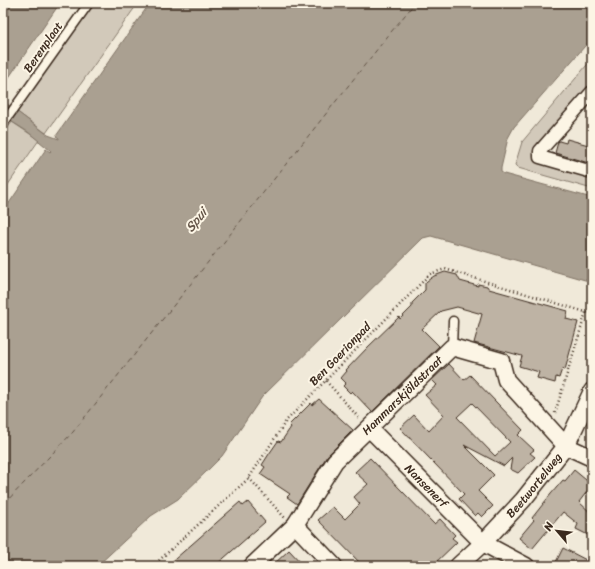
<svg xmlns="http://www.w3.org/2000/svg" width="595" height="569" font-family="Sriracha,sans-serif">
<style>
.green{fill:#d2c9ba;stroke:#867a6c}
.water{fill:#aaa091;stroke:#7e7163}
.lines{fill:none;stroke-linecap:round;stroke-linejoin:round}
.ferry{stroke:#625346;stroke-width:1;stroke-dasharray:5 4;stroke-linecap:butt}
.building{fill:#beb3a4;stroke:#3b2a1e;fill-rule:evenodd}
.service-casing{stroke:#3b2a1e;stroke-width:11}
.pedestrian-casing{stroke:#3b2a1e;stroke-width:15}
.minor-casing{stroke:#3b2a1e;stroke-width:19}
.path{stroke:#3b2a1e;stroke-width:2.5;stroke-dasharray:1 3;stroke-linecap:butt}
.service{stroke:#fcf5e5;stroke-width:8}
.pedestrian{stroke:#fcf5e5;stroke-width:12}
.minor{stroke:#fcf5e5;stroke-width:16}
.labels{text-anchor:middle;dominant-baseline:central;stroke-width:4;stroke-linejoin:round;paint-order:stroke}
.street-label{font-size:12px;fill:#3b2a1e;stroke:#fcf5e5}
.water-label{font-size:13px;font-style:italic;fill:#625346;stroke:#fcf5e5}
</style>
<rect width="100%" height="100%" fill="#f0e9d9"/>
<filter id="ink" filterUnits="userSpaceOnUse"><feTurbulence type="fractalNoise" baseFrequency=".025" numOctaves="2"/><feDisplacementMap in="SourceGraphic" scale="8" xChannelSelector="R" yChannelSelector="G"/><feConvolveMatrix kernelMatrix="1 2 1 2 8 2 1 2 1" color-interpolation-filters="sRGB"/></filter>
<g filter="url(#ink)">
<path class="green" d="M 92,3 L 138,3 L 46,133 L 16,111 Z
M 592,59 L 592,90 L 537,150 L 534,158 L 592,176 L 592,189 L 518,168 L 515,165 L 522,142 L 527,136 Z
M 12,122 L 39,140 L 3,192 L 3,135 Z"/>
<path class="water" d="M 3,3 L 60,3 L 3,86 Z
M 150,3 L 592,3 L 592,38 L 514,127 L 508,138 L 501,168 L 501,172 L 504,174 L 592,198 L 592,282 L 431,236 L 423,238 L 262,397 L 222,456 L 207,471 L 178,499 L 151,516 L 97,566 L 3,566 L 3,212 L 46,149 L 50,152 L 51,151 L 28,132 L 3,116 L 3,101 L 48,135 L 59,139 L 59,138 L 56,136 Z"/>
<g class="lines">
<path class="ferry" d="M 3,505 L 73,432 L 391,32 L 415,3"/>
</g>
<path class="building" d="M 567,139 L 592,146 L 592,164 L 555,153 L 558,142 L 559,141 L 566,143 Z
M 445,272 L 457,275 L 460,281 L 478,286 L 478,284 L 487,286 L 489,289 L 568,311 L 566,319 L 578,322 L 565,370 L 562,369 L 559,378 L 556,377 L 555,383 L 537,378 L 539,372 L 519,366 L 522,356 L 474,343 L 482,314 L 457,307 L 441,311 L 422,329 L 439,346 L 372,412 L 352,391 L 350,393 L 343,386 L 346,383 L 341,378 L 347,371 L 346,370 L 368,347 L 399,317 L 400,319 L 412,307 L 412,303 L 425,290 L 425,283 L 427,281 L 434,276 Z
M 449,364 L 464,380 L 470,375 L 523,430 L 518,435 L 534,450 L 530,453 L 535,457 L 518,473 L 510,469 L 512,458 L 504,466 L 464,445 L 494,475 L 478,491 L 493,506 L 482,517 L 478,513 L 475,516 L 459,499 L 464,494 L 400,428 L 414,415 L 429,431 L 444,415 L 425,395 L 437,385 L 432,380 ZM 472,403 L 510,442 L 495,456 L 457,417 Z
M 319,399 L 353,430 L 327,456 L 297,504 L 287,497 L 290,494 L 260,474 L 265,467 L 262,465 L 269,454 L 278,441 L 281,442 L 291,427 L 289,425 L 311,403 L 312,405 Z
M 370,458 L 434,524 L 440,519 L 455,535 L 452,538 L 457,542 L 432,566 L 363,566 L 318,520 L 333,507 L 345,519 L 360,504 L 354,497 L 368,484 L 355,472 Z
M 574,470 L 592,485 L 579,502 L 592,514 L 592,537 L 576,529 L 578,524 L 563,512 L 532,549 L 519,538 L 534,520 L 532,518 L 551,494 L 563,480 L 565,481 Z
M 240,502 L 243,506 L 248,502 L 265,522 L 215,566 L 167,566 Z
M 563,548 L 592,563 L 592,566 L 554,566 Z
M 289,550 L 304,566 L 272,566 Z"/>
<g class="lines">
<g class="service-casing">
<path id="service" d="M 3,124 L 89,3
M 452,347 L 453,321"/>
</g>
<g class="pedestrian-casing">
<path id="pedestrian" d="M 592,92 L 540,151 L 540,157 L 592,172"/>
</g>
<g class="minor-casing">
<g id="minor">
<path id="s1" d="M 370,429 L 483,543 L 526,566"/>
<path d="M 295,525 L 334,566"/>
<path id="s2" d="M 252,566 L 295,525 L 335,461 L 452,347 L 501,361 L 506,380 L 566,446 L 592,458"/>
<path id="s3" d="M 458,566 L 483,543 L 523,500 L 566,446 L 592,391"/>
</g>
</g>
<path class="path" d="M 326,381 L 359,418
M 555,413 L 586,312
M 249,478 L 285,518
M 153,566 L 249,478 L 286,421 L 430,274 L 445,269 L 592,314"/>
<use href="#service" class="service"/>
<use href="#pedestrian" class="pedestrian"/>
<use href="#minor" class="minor"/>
</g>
</g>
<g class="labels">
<g class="street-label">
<text transform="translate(43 47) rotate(-55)">Berenplaat</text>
<text transform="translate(340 354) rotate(-46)">Ben Goerionpad</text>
<text stroke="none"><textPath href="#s2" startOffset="229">Hammarskjöldstraat</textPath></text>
<text stroke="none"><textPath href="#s3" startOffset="111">Beetwortelweg</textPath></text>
<text stroke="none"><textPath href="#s1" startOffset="80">Nansenerf</textPath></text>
</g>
<g class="water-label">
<text transform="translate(196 220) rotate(-51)">Spui</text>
</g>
</g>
<rect width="595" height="569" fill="none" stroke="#fcf5e5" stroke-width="16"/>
<rect x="8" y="8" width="579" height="553" fill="none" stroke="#3b2a1e" stroke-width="1.5" filter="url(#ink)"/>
<g transform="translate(557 531) rotate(298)" stroke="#fcf5e5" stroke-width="3" paint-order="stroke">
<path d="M0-3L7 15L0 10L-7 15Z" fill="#3b2a1e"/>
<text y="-6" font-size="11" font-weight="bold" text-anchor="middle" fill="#3b2a1e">N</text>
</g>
</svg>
